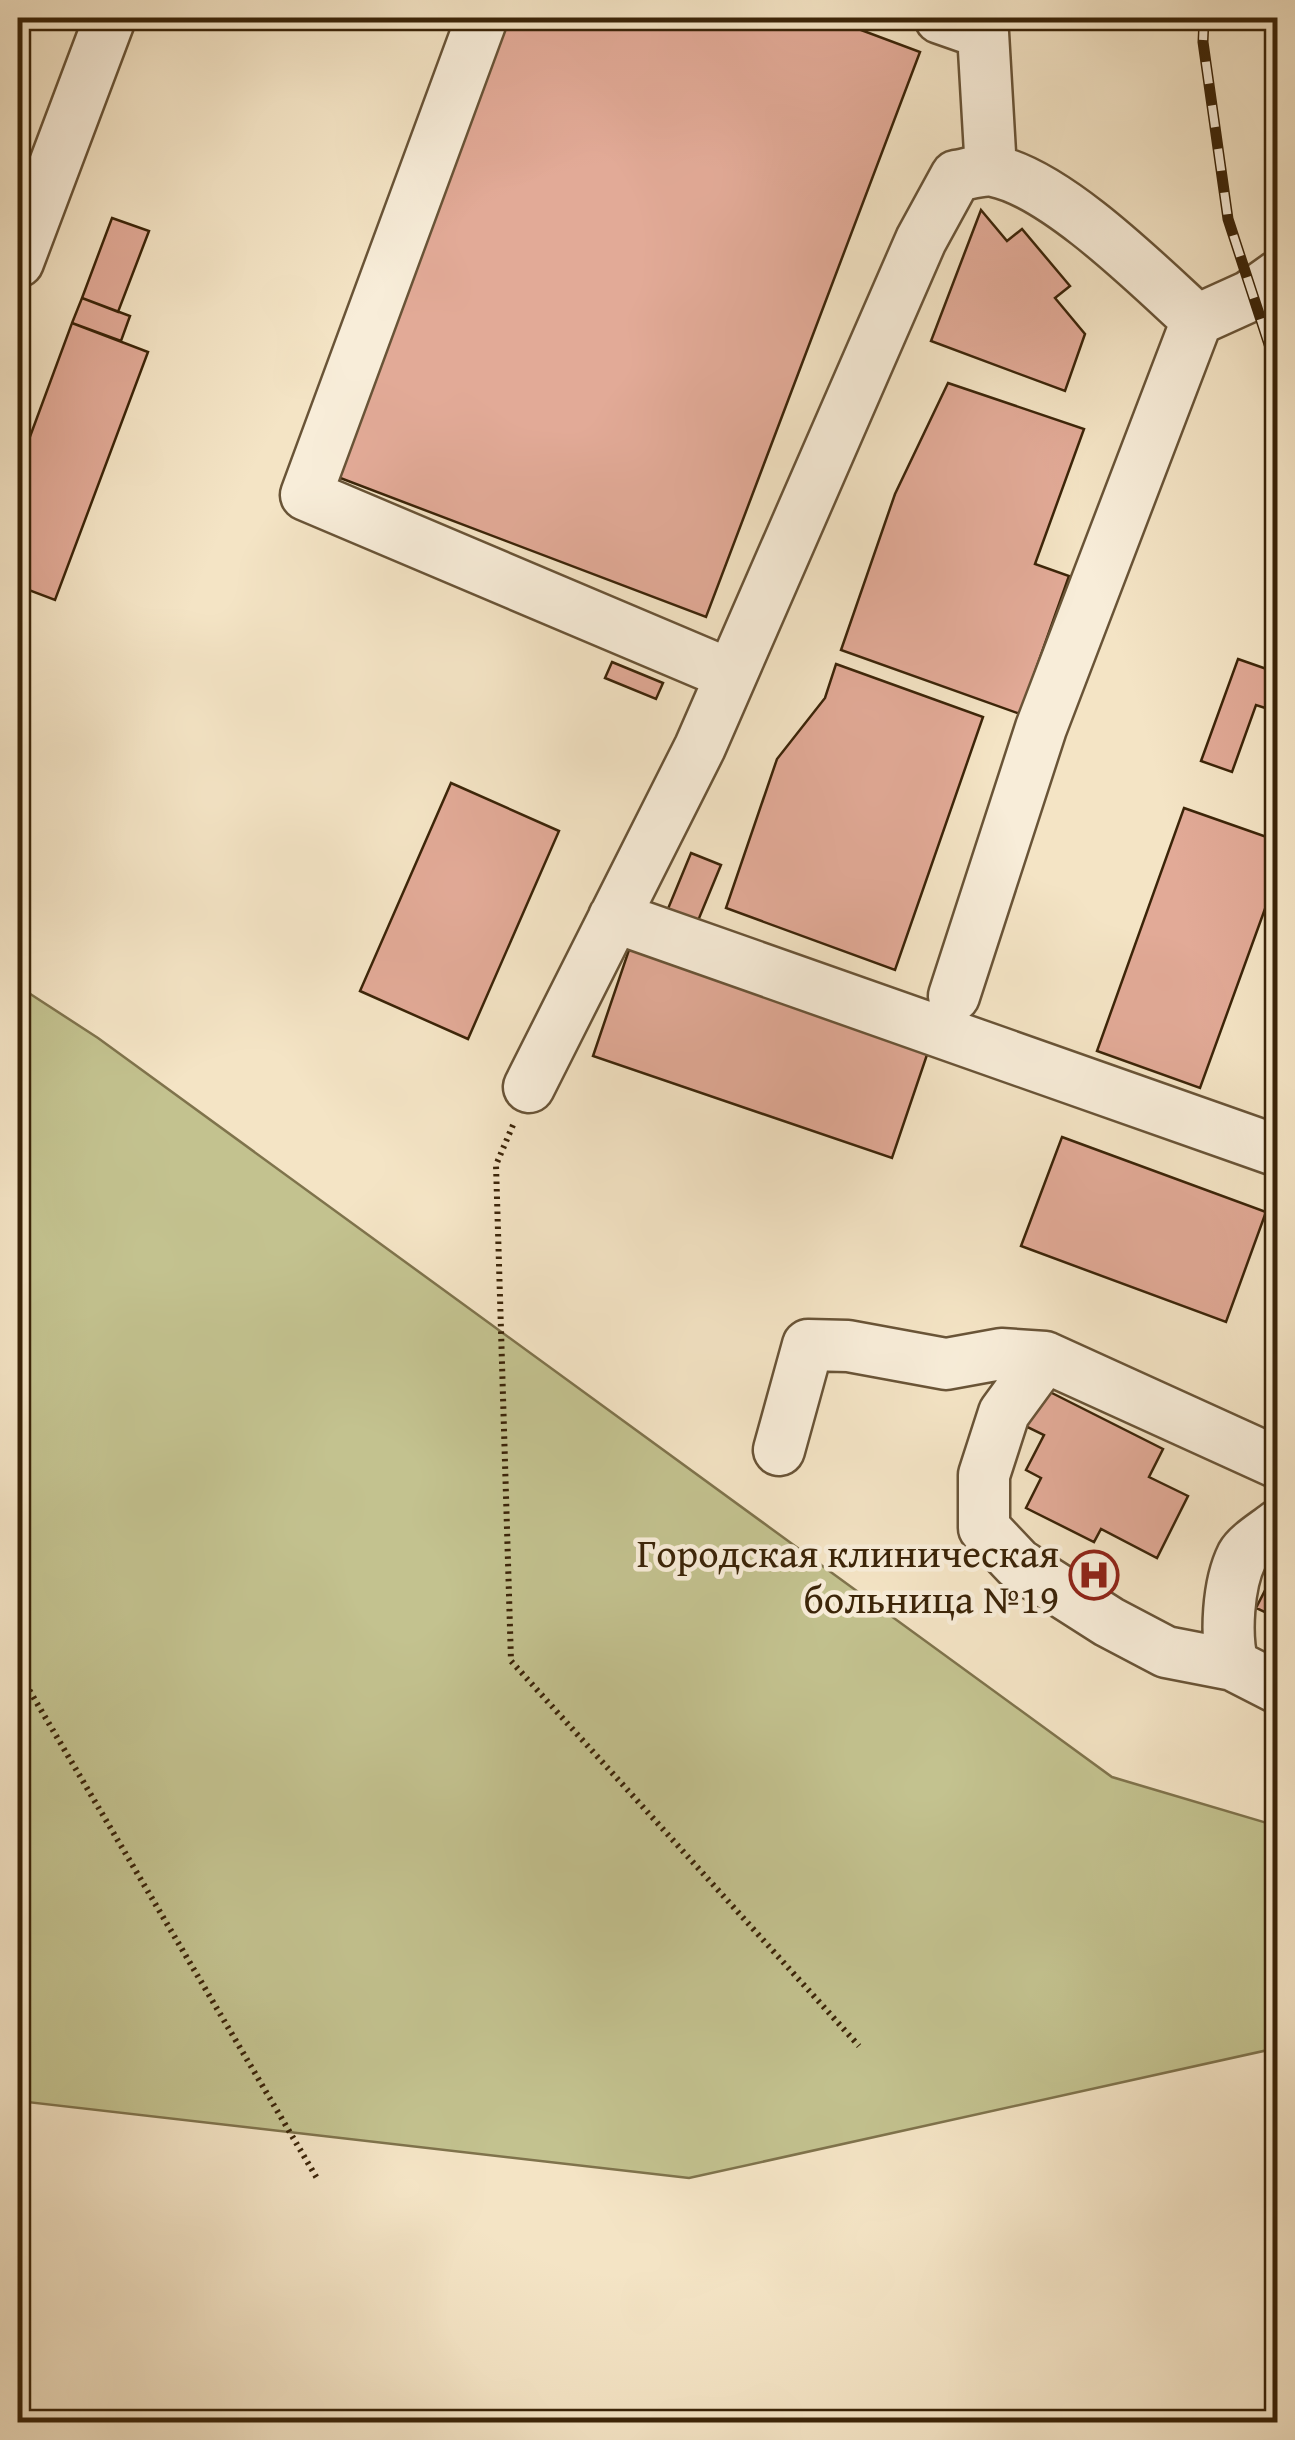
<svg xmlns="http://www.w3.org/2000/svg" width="1295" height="2440" font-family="'Gentium Book Plus',serif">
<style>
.green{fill:#c3c28f;stroke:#7f734c;stroke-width:2.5}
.building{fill:#e2aa97;stroke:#3b2408;stroke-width:2.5}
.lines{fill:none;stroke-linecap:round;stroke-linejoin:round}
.minor-casing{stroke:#695437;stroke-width:55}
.path{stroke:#3b2408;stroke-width:6;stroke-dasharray:2.5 5;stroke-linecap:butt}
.minor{stroke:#f8edd9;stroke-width:50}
.rail-casing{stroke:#3b2408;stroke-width:11}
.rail{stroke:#f8edd9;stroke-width:8;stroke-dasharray:22;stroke-linecap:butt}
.labels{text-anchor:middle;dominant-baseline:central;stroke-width:9;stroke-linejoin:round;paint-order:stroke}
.poi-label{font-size:40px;fill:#3b2408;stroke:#f8edd9;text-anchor:end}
</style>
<rect width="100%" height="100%" fill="#f4e4c5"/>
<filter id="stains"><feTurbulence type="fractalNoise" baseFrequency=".002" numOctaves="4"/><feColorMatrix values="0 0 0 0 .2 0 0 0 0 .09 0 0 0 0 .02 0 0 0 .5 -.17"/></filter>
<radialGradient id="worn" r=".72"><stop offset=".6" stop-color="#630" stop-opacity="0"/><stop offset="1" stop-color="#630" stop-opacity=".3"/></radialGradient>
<path class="green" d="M 18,986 L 98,1038 L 1112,1777 L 1277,1826 L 1277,2048 L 689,2178 L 18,2101 Z"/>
<path class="building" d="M 508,18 L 829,18 L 920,52 L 706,617 L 335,476 Z
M 981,210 L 1007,241 L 1022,229 L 1070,286 L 1055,298 L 1085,334 L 1065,391 L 931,341 Z
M 112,218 L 149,231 L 118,312 L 82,298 Z
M 82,298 L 130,316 L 121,341 L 72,323 Z
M 72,323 L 148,352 L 55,600 L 18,586 L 18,469 Z
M 948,383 L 1084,429 L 1035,564 L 1069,576 L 1020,714 L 841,650 L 895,494 Z
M 1238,659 L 1278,673 L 1278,712 L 1256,705 L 1232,772 L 1201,761 Z
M 612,662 L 663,683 L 656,699 L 605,678 Z
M 836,664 L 983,717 L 895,970 L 726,908 L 777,759 L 825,698 Z
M 451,783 L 559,831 L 468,1039 L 360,991 Z
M 1184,808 L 1278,841 L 1278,873 L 1200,1088 L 1097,1051 Z
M 691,853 L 721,865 L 695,928 L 665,916 Z
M 632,941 L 931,1043 L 892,1158 L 593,1056 Z
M 1062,1137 L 1266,1212 L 1226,1322 L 1021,1246 Z
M 1040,1387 L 1163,1449 L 1149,1477 L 1188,1496 L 1157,1558 L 1101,1529 L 1094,1542 L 1026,1508 L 1041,1478 L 1026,1470 L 1044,1435 L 1021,1424 Z
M 1278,1565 L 1278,1618 L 1256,1608 Z"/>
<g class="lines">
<g class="minor-casing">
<path id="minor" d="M 482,18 L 306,495 L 731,675
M 940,18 L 983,33 L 991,170
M 18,262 L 110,18
M 614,917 L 1278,1151
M 954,996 L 1041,728 L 1197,320
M 529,1087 L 700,747 L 921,240 L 956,176 C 968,174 983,169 994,171 C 1057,184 1149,276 1197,320 L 1250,296 L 1278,276
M 1045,1357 L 1004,1413 L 984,1475 L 984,1528 L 1018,1564 L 1109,1622 L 1166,1652 L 1233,1665 L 1278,1688
M 779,1450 L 808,1345 L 848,1346 L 946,1364 L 1001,1354 L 1045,1357 L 1278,1463
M 1233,1665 C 1225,1636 1228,1584 1242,1556 C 1248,1545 1267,1534 1278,1525"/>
</g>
<path class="path" d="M 513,1125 L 496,1165 L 511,1661 L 859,2046
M 18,1671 L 318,2180"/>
<use href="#minor" class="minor"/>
<g class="rail-casing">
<path id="rail" d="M 1204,18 L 1203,42 L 1228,219 L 1278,372"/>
</g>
<use href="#rail" class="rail"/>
</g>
<defs>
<g id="hospital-ring" transform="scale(2.5)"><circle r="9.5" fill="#f8edd9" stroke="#8f2418" stroke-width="1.5"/><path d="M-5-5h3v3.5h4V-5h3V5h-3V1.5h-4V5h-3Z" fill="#8f2418"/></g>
</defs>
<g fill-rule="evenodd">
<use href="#hospital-ring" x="1094" y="1575"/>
</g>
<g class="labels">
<g class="poi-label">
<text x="1059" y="1552">Городская клиническая<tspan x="1059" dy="46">больница №19</tspan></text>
</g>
</g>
<rect width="1295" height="2440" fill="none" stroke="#f4e4c5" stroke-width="60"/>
<rect x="20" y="20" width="1255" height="2400" fill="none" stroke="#3b2408" stroke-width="5"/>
<rect x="30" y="30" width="1235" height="2380" fill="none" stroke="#3b2408" stroke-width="2.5"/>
<rect width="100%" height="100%" filter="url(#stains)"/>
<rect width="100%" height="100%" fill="url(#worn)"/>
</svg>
